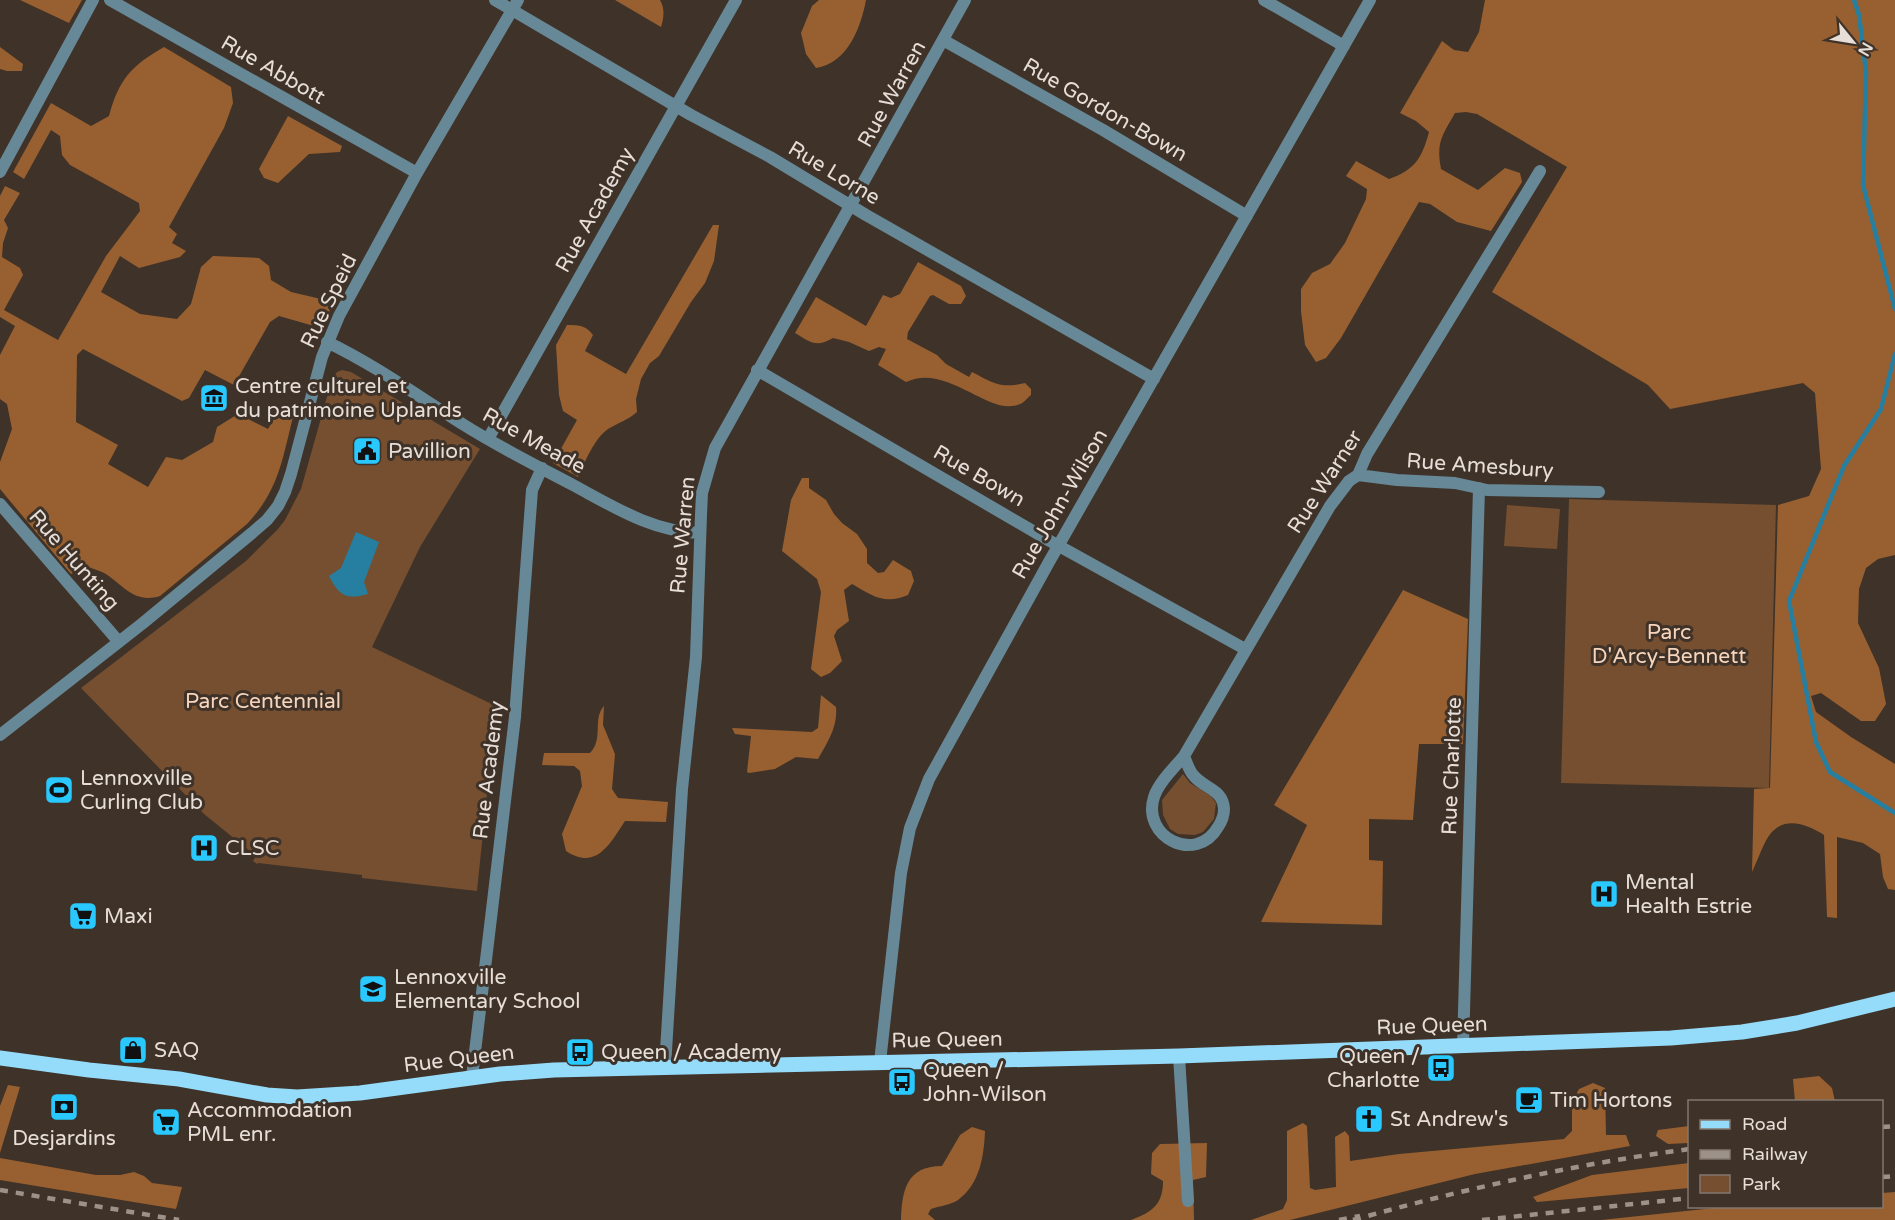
<svg xmlns="http://www.w3.org/2000/svg" width="1895" height="1220" font-family="'Varela Round',sans-serif">
<style>
.green{fill:#754f30}
.forest{fill:#986030}
.water{fill:#267fa1}
.lines{fill:none;stroke-linecap:round;stroke-linejoin:round}
.stream{stroke:#267fa1;stroke-width:4.5}
.minor{stroke:#678897;stroke-width:12}
.primary{stroke:#95dbfa;stroke-width:15}
.rail{stroke:#9d928a;stroke-width:4.5;stroke-dasharray:8 8;stroke-linecap:butt}
.labels{text-anchor:middle;dominant-baseline:central;stroke-width:6;stroke-linejoin:round;paint-order:stroke}
.street-label{font-size:21px;fill:#e7ded8;stroke:#3f3228}
.poi-label{font-size:21px;fill:#e7ded8;stroke:#3f3228;text-anchor:start}
.park-label{font-size:21px;fill:#f7d5bc;stroke:#3f3228}
</style>
<rect width="100%" height="100%" fill="#3f3228"/>
<path class="green" d="M 342,370 L 351,372 L 480,449 L 420,547 L 372,647 L 496,706 L 477,891 L 362,878 L 362,875 L 258,863 L 257,864 L 253,861 L 256,856 L 204,814 L 81,688 L 246,561 L 278,529 L 285,520 L 301,489 L 332,379 L 337,372 Z
M 1569,499 L 1776,505 L 1769,788 L 1561,783 Z
M 1507,505 L 1560,509 L 1557,549 L 1504,546 Z
M 1183,774 L 1190,783 L 1211,796 L 1216,803 L 1214,819 L 1203,832 L 1195,835 L 1178,834 L 1170,829 L 1163,815 L 1162,800 Z"/>
<path class="forest" d="M 20,0 L 82,0 L 69,23 Z
M 615,0 L 660,0 C 665,9 664,17 661,27 Z
M 819,0 L 866,0 C 861,27 848,63 816,68 L 806,54 L 801,33 L 812,6 Z
M 1485,0 L 1895,0 L 1895,555 L 1878,559 L 1866,568 L 1859,589 L 1858,623 L 1879,668 L 1886,704 L 1875,721 L 1861,721 L 1821,693 L 1811,696 L 1816,712 L 1851,737 L 1895,764 L 1895,890 L 1888,889 L 1883,877 L 1880,854 L 1863,843 L 1837,837 L 1837,918 L 1827,917 L 1824,835 C 1809,826 1787,815 1771,833 C 1764,841 1757,862 1752,872 L 1754,789 L 1770,788 L 1778,505 L 1809,496 L 1821,469 L 1815,393 L 1803,383 L 1670,409 L 1648,385 L 1492,292 L 1567,167 L 1477,114 L 1466,112 L 1455,113 C 1442,136 1436,142 1441,169 L 1478,190 L 1505,168 L 1520,173 L 1522,182 L 1491,231 L 1457,222 L 1430,204 L 1419,202 L 1341,338 L 1326,358 L 1316,362 L 1305,345 L 1301,311 L 1301,289 L 1312,273 L 1330,264 L 1345,243 L 1366,199 L 1367,189 L 1346,176 L 1356,161 L 1389,179 C 1415,170 1422,158 1429,132 L 1416,121 L 1400,113 L 1442,41 L 1454,50 L 1468,52 L 1479,32 Z
M 0,47 L 23,64 L 22,71 L 7,71 L 0,69 Z
M 164,47 L 231,87 L 233,103 L 224,128 L 169,227 L 177,234 L 172,243 L 186,251 L 180,257 L 139,268 L 120,256 L 101,292 L 140,314 L 177,319 L 191,304 L 201,267 L 213,256 L 259,258 L 269,266 L 271,280 L 291,292 L 334,302 L 321,328 L 279,316 L 270,322 L 234,385 L 205,370 L 189,398 L 182,401 L 83,349 L 77,355 L 76,422 L 118,445 L 108,464 L 148,487 L 166,457 L 182,460 L 213,442 L 217,427 L 238,414 L 268,429 L 279,410 L 293,417 C 282,460 279,490 247,524 L 160,596 C 135,604 124,586 106,574 C 101,571 94,569 88,567 L 71,574 L 0,489 L 0,462 L 12,429 L 7,404 L 0,399 L 0,355 L 15,326 L 0,317 L 0,196 L 5,186 L 20,193 L 4,220 L 8,228 L 3,243 L 2,257 L 20,268 L 23,275 L 4,310 L 58,340 L 106,256 L 140,211 L 139,203 L 70,165 L 62,155 L 60,136 L 51,130 L 24,179 L 13,172 L 51,103 L 91,126 L 109,116 C 119,79 131,66 164,47 Z
M 288,116 L 342,146 L 340,152 L 309,154 L 278,183 L 264,178 L 259,169 Z
M 713,225 L 719,225 L 714,261 L 705,283 L 691,302 L 659,356 L 650,363 L 641,379 L 636,399 L 637,412 C 628,420 618,423 608,429 C 594,439 585,462 578,477 L 553,463 L 577,420 L 563,411 L 559,395 L 556,345 L 567,325 C 578,325 586,325 593,335 L 585,351 L 626,374 Z
M 918,262 L 961,286 L 966,296 L 961,304 L 949,304 L 933,295 L 930,296 L 908,332 L 907,339 L 937,355 L 946,364 L 969,377 L 972,372 C 993,383 1001,389 1025,383 L 1031,389 L 1031,395 C 1027,398 1024,403 1020,404 C 990,418 947,362 906,382 L 878,365 L 886,349 L 879,347 L 869,351 L 849,342 L 833,338 C 816,348 810,342 795,333 L 816,297 L 866,326 L 883,295 L 891,298 L 900,294 Z
M 802,478 L 809,478 L 809,488 L 826,500 L 834,514 L 842,523 L 857,534 L 867,549 L 867,563 L 878,573 L 884,572 L 893,560 L 911,571 L 914,581 L 908,595 C 884,605 873,596 852,584 L 844,590 L 849,621 L 837,630 L 834,636 L 842,661 L 830,673 L 821,677 L 811,669 L 821,592 L 817,579 L 782,551 L 791,500 Z
M 1403,590 L 1468,619 L 1463,744 L 1419,744 L 1413,820 L 1369,819 L 1369,860 L 1383,861 L 1382,925 L 1261,922 L 1307,825 L 1274,805 Z
M 821,695 L 836,707 C 838,727 827,743 818,759 L 796,757 L 775,769 L 749,773 L 747,772 L 751,736 L 735,734 L 732,728 L 812,732 L 818,728 Z
M 604,706 L 603,725 L 615,754 L 612,789 L 618,798 L 668,802 L 666,822 L 625,821 C 610,844 596,871 566,851 L 562,834 L 582,786 L 580,771 L 574,766 L 542,765 L 544,753 L 590,753 C 604,739 592,719 604,706 Z
M 1819,1076 L 1832,1088 L 1835,1101 L 1795,1101 L 1793,1079 Z
M 1593,1083 L 1605,1088 L 1606,1135 L 1626,1135 L 1630,1146 L 1475,1174 L 1290,1220 L 1251,1220 L 1283,1209 L 1287,1200 L 1287,1131 L 1303,1123 L 1307,1126 L 1310,1188 L 1315,1190 L 1336,1187 L 1335,1137 L 1345,1131 L 1349,1136 L 1350,1161 L 1399,1154 L 1564,1139 L 1572,1131 L 1572,1102 L 1579,1089 Z
M 8,1085 L 20,1087 L 0,1153 L 0,1106 Z
M 1689,1126 L 1689,1143 L 1668,1144 L 1656,1136 L 1658,1130 Z
M 972,1127 L 985,1131 C 984,1156 980,1184 958,1200 C 951,1205 939,1206 931,1209 L 928,1214 L 935,1220 L 901,1220 C 902,1191 906,1166 942,1166 L 960,1135 Z
M 1207,1143 L 1206,1177 L 1193,1180 L 1194,1220 L 1131,1220 C 1152,1212 1163,1205 1163,1181 L 1151,1174 L 1152,1153 L 1160,1144 Z
M 0,1158 L 96,1175 L 120,1175 L 134,1172 L 144,1176 L 152,1183 L 182,1187 L 176,1209 L 0,1180 Z
M 1689,1163 L 1689,1188 L 1537,1202 L 1533,1197 L 1592,1175 Z
M 1895,1192 L 1895,1220 L 1601,1220 L 1733,1206 L 1882,1206 L 1882,1193 Z"/>
<path class="water" d="M 356,532 L 379,542 L 364,582 L 368,594 C 346,600 339,596 329,576 L 341,568 Z"/>
<g class="lines">
<path class="stream" d="M 1854,0 L 1859,15 L 1866,72 L 1863,185 L 1895,309
M 1895,354 L 1881,409 L 1844,466 L 1789,601 L 1816,742 L 1830,772 L 1895,813"/>
<path class="minor" d="M 110,0 L 417,173
M 495,0 L 691,115 L 770,157 L 866,215 L 1154,379
M 1264,0 L 1344,46
M 943,40 L 1103,130 L 1247,216
M 0,172 L 93,0
M 327,342 C 375,365 419,397 464,425 C 499,447 537,466 573,485 C 614,507 653,532 700,533
M 757,370 L 1050,541 L 1245,649
M 488,439 L 736,0
M 1358,475 L 1397,480 L 1455,483 L 1487,490 L 1599,492
M 0,504 L 119,642
M 0,735 L 143,623 L 252,533 L 267,520 L 278,506 L 285,492 L 291,474 L 322,357 L 339,316 L 417,173 L 518,0
M 1184,756 L 1330,506 L 1349,481 L 1358,475 L 1367,454 L 1540,171
M 1184,756 C 1187,763 1189,771 1194,776 C 1205,789 1223,789 1224,809 C 1224,816 1222,821 1218,827 C 1196,865 1141,837 1154,797 C 1159,782 1174,768 1184,756 Z
M 1463,1046 L 1479,488
M 1179,1056 L 1188,1201
M 880,1062 L 901,873 L 910,828 L 929,779 L 1049,562 L 1370,0
M 665,1067 L 682,789 L 696,657 L 701,515 L 702,493 L 715,448 L 965,0
M 472,1077 L 515,717 L 532,490 L 542,468"/>
<path class="primary" d="M 0,1058 L 89,1070 L 179,1079 L 267,1095 L 297,1097 L 360,1093 L 500,1074 L 554,1070 L 1179,1056 L 1671,1038 L 1742,1032 L 1797,1023 L 1895,999"/>
<path class="rail" d="M 1882,1127 L 1895,1126
M 1882,1177 L 1895,1176
M 0,1190 L 179,1220
M 1339,1220 L 1360,1216
M 1353,1220 C 1464,1189 1575,1164 1690,1149
M 1482,1220 L 1690,1198"/>
</g>
<defs>
<g id="museum-square" transform="scale(1.5)"><rect x="-9" y="-9" width="18" height="18" rx="4" fill="#29c8ff" stroke="#3f3228"/><path d="M0-6L6-3V-2H-6V-3ZM-5-1h2V3h-2ZM-1-1h2V3h-2ZM3-1h2V3H3ZM-6 4H6V6H-6Z" fill="#111"/></g>
<g id="civic-square" transform="scale(1.5)"><rect x="-9" y="-9" width="18" height="18" rx="4" fill="#29c8ff" stroke="#3f3228"/><path d="M-.6-6.5H3V-4.5H.6V-3L4-1V1h2V6H-6V1h2V-1L-.6-3ZM-1.2 2.5V6h2.4V2.5Z" fill="#111"/></g>
<g id="stadium-square" transform="scale(1.5)"><rect x="-9" y="-9" width="18" height="18" rx="4" fill="#29c8ff" stroke="#3f3228"/><path d="M0-5a6.5 5 0 1 0 0 10a6.5 5 0 1 0 0-10ZM-3.5-1.8h7v3.6h-7Z" fill="#111"/></g>
<g id="hospital-square" transform="scale(1.5)"><rect x="-9" y="-9" width="18" height="18" rx="4" fill="#29c8ff" stroke="#3f3228"/><path d="M-5-5h3v3.5h4V-5h3V5h-3V1.5h-4V5h-3Z" fill="#111"/></g>
<g id="supermarket-square" transform="scale(1.5)"><rect x="-9" y="-9" width="18" height="18" rx="4" fill="#29c8ff" stroke="#3f3228"/><path d="M-6-5.5h2.5l.6 2H6L4.5 2H-2.5L-4.4-4H-6ZM-1.5 3.2a1.3 1.3 0 1 0 .1 0ZM3 3.2a1.3 1.3 0 1 0 .1 0Z" fill="#111"/></g>
<g id="school-square" transform="scale(1.5)"><rect x="-9" y="-9" width="18" height="18" rx="4" fill="#29c8ff" stroke="#3f3228"/><path d="M0-5L7-2L0 1L-7-2ZM-4 1L0 2.5L4 1V4Q0 6-4 4Z" fill="#111"/></g>
<g id="shop-square" transform="scale(1.5)"><rect x="-9" y="-9" width="18" height="18" rx="4" fill="#29c8ff" stroke="#3f3228"/><path d="M-5-2.5h2.3a2.7 3.5 0 0 1 5.4 0H5L5.5 6h-11ZM-1.5-2.5h3a1.5 2.3 0 0 0-3 0Z" fill="#111"/></g>
<g id="bus-square" transform="scale(1.5)"><rect x="-9" y="-9" width="18" height="18" rx="4" fill="#29c8ff" stroke="#3f3228"/><path d="M-5-6H5V4H4V6H2V4H-2V6H-4V4H-5ZM-3.5-4V0h7V-4ZM-3.5 1.2v1.5H-2V1.2ZM2 1.2v1.5H3.5V1.2Z" fill="#111"/></g>
<g id="cafe-square" transform="scale(1.5)"><rect x="-9" y="-9" width="18" height="18" rx="4" fill="#29c8ff" stroke="#3f3228"/><path d="M-5.5-4.5H6V0H3Q3 3.5 0 3.5H-2.5Q-5.5 3.5-5.5 0ZM3-3.2v2h1.7v-2ZM-6 4.5H4V6H-6Z" fill="#111"/></g>
<g id="bank-square" transform="scale(1.5)"><rect x="-9" y="-9" width="18" height="18" rx="4" fill="#29c8ff" stroke="#3f3228"/><path d="M-6-4H6V4H-6ZM0-2.3a2.3 2.3 0 1 0 0 4.6a2.3 2.3 0 1 0 0-4.6Z" fill="#111"/></g>
<g id="church-square" transform="scale(1.5)"><rect x="-9" y="-9" width="18" height="18" rx="4" fill="#29c8ff" stroke="#3f3228"/><path d="M-1.2-6h2.4v3.5h3.3v2.4h-3.3V6h-2.4V-.1h-3.3v-2.4h3.3Z" fill="#111"/></g>
</defs>
<g fill-rule="evenodd">
<use href="#museum-square" x="214" y="398"/>
<use href="#civic-square" x="367" y="451"/>
<use href="#stadium-square" x="59" y="790"/>
<use href="#hospital-square" x="204" y="848"/>
<use href="#hospital-square" x="1604" y="894"/>
<use href="#supermarket-square" x="83" y="916"/>
<use href="#school-square" x="373" y="989"/>
<use href="#shop-square" x="133" y="1050"/>
<use href="#bus-square" x="580" y="1052"/>
<use href="#bus-square" x="1441" y="1068"/>
<use href="#bus-square" x="902" y="1082"/>
<use href="#cafe-square" x="1529" y="1100"/>
<use href="#bank-square" x="64" y="1107"/>
<use href="#church-square" x="1369" y="1119"/>
<use href="#supermarket-square" x="166" y="1122"/>
</g>
<g class="labels">
<g class="street-label">
<text transform="translate(273 70) rotate(30)">Rue Abbott</text>
<text transform="translate(892 94) rotate(-61)">Rue Warren</text>
<text transform="translate(1105 110) rotate(30)">Rue Gordon-Bown</text>
<text transform="translate(834 173) rotate(31)">Rue Lorne</text>
<text transform="translate(595 210) rotate(-61)">Rue Academy</text>
<text transform="translate(329 301) rotate(-64)">Rue Speid</text>
<text transform="translate(534 441) rotate(29)">Rue Meade</text>
<text transform="translate(1480 466) rotate(4)">Rue Amesbury</text>
<text transform="translate(979 476) rotate(30)">Rue Bown</text>
<text transform="translate(1325 482) rotate(-57)">Rue Warner</text>
<text transform="translate(1060 504) rotate(-60)">Rue John-Wilson</text>
<text transform="translate(683 535) rotate(-85)">Rue Warren</text>
<text transform="translate(74 560) rotate(49)">Rue Hunting</text>
<text transform="translate(1452 766) rotate(-88)">Rue Charlotte</text>
<text transform="translate(489 770) rotate(-83)">Rue Academy</text>
<text transform="translate(1432 1026) rotate(-2)">Rue Queen</text>
<text transform="translate(947 1040) rotate(-1)">Rue Queen</text>
<text transform="translate(459 1059) rotate(-7)">Rue Queen</text>
</g>
<g class="poi-label">
<text x="235" y="386">Centre culturel et<tspan x="235" dy="24">du patrimoine Uplands</tspan></text>
<text x="388" y="451">Pavillion</text>
<text x="80" y="778">Lennoxville<tspan x="80" dy="24">Curling Club</tspan></text>
<text x="225" y="848">CLSC</text>
<text x="1625" y="882">Mental<tspan x="1625" dy="24">Health Estrie</tspan></text>
<text x="104" y="916">Maxi</text>
<text x="394" y="977">Lennoxville<tspan x="394" dy="24">Elementary School</tspan></text>
<text x="154" y="1050">SAQ</text>
<text x="601" y="1052">Queen / Academy</text>
<text x="1420" y="1056" text-anchor="end">Queen /<tspan x="1420" dy="24">Charlotte</tspan></text>
<text x="923" y="1070">Queen /<tspan x="923" dy="24">John-Wilson</tspan></text>
<text x="1550" y="1100">Tim Hortons</text>
<text x="187" y="1110">Accommodation<tspan x="187" dy="24">PML enr.</tspan></text>
<text x="1390" y="1119">St Andrew's</text>
<text x="64" y="1138" text-anchor="middle">Desjardins</text>
</g>
<g class="park-label">
<text x="1669" y="632">Parc<tspan x="1669" dy="24">D'Arcy-Bennett</tspan></text>
<text x="263" y="701">Parc Centennial</text>
</g>
</g>
<rect x="1688" y="1100" width="195" height="108" fill="#3f3228" stroke="#82776e" stroke-width="1.5"/>
<rect x="1700" y="1120" width="30" height="9" fill="#95dbfa" stroke="#82776e" stroke-width="1.5"/>
<text x="1742" y="1130" font-size="18" fill="#e7ded8">Road</text>
<rect x="1700" y="1150" width="30" height="9" fill="#9d928a" stroke="#82776e" stroke-width="1.5"/>
<text x="1742" y="1160" font-size="18" fill="#e7ded8">Railway</text>
<rect x="1700" y="1175" width="30" height="18" fill="#754f30" stroke="#82776e" stroke-width="1.5"/>
<text x="1742" y="1190" font-size="18" fill="#e7ded8">Park</text>
<g transform="translate(1853 42) rotate(120)" stroke="#3f3228" stroke-width="4.5" paint-order="stroke">
<path d="M0-4.5L10 22L0 15L-10 22Z" fill="#e7ded8"/>
<text y="-9" font-size="16" font-weight="bold" text-anchor="middle" fill="#e7ded8">N</text>
</g>
</svg>
